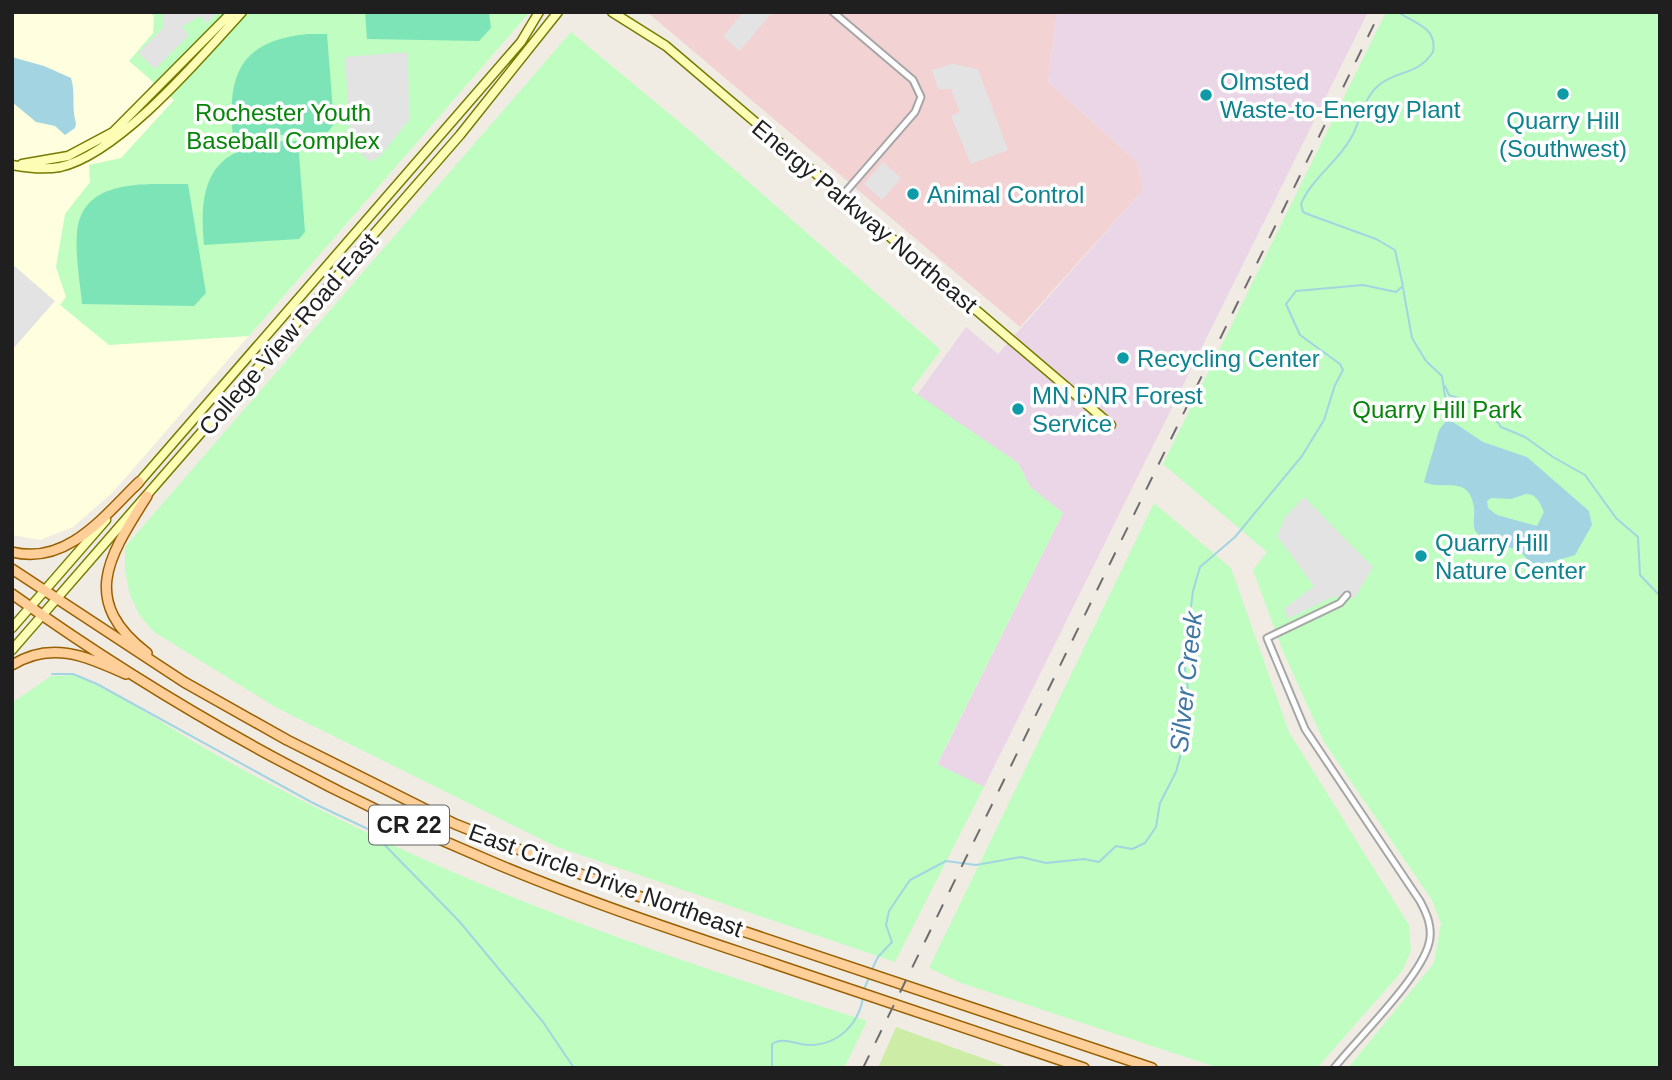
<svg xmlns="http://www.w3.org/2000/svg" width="1672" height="1080" font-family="Arial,sans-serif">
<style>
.commercial{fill:#f2d2d3}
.industrial{fill:#ead6e7}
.education{fill:#fffede}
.grass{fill:#cdeda7}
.park{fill:#bffdc1}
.pitch{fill:#7de4b8}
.parking{fill:#e3e3e3}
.water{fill:#a2d5e1;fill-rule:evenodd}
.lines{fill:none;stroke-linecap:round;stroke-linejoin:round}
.stream{stroke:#a2d5e1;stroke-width:2}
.street-casing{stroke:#a6a6a6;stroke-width:9}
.secondary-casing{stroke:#747b00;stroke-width:11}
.primary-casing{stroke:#996000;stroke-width:12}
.street{stroke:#fff;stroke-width:5}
.secondary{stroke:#fdfdb5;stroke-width:8}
.primary{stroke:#ffcf9a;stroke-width:9}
.rail{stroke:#6d6d6d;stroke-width:2;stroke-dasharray:14 14;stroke-linecap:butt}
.culture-dot{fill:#0f9aa8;stroke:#fff;stroke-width:2.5}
.labels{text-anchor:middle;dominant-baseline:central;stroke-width:7;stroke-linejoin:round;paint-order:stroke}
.shield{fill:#fff;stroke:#626262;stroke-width:2}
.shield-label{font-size:23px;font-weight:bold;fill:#1f1f1f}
.culture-label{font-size:24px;fill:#0d838f;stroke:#fff;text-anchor:start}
.park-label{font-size:24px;fill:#058509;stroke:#fff}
.street-label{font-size:24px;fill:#1f1f1f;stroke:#fff}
.water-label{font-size:26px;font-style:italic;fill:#4077a5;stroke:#fff}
</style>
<rect width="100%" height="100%" fill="#f0ece4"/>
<path class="commercial" d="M 647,12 L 1057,12 L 1048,82 L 1138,163 L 1143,190 L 1020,327 Z"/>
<path class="industrial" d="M 1057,12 L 1368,12 L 984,787 L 937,765 L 1063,513 L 1030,487 L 1018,463 L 917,395 L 966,327 L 998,354 L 1143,190 L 1138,163 L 1048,82 Z"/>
<path class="education" d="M 12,12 L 530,12 L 113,492 L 73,527 L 40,540 L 12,535 Z"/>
<path class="grass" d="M 896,1027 L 1010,1068 L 878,1068 Z"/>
<path class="park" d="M 149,12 L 530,12 L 249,336 L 109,345 L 60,305 L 66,297 L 56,267 L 65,214 L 90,182 L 89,165 L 121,158 L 174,100 L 129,61 L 153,33 L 154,16 Z
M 1386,12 L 1660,12 L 1660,1068 L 1348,1068 L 1434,963 L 1441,924 L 1432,900 L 1324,742 L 1282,649 L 1253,570 L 1267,552 L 1163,464 Z
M 571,32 L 696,136 L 941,350 L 911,390 L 1018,463 L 1030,487 L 1063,513 L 937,764 L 984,787 L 895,962 L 557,847 L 277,708 L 154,632 L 140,616 L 130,595 L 125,571 L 125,547 Z
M 1154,503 L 1231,568 L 1289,732 L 1409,925 L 1411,950 L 1403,970 L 1317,1068 L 1219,1068 L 961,983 L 929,968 Z
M 74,675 C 122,695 163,724 208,750 C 261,781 317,808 372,835 C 531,912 699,967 867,1021 L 844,1068 L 12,1068 L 12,703 L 51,676 Z"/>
<path class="pitch" d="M 365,12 L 489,12 L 491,28 L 479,41 L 367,39 Z
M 308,34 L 327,34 L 334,124 L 328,132 L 233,138 C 227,75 239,41 308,34 Z
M 279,141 L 298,141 L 305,232 L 299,239 L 204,245 C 198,182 211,148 279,141 Z
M 188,184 L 206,293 L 194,306 L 82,304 C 80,281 75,256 77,233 C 82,176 148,185 188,184 Z"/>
<path class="parking" d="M 164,12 L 217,12 L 207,23 L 200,16 L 182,27 L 189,35 L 155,69 L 138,53 L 163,28 Z
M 743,12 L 772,12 L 740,51 L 723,37 Z
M 408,52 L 409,120 L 381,155 L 371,162 L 351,146 L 345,57 Z
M 952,64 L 978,69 L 1008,150 L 971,164 L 951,116 L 960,112 L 951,89 L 938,89 L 932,70 Z
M 883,162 L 901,178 L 882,200 L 864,184 Z
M 12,264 L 55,301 L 12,350 Z
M 1304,497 L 1373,567 L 1354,599 L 1347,595 L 1330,598 L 1288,619 L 1284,609 L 1314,586 L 1277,536 L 1285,517 Z"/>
<path class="water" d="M 12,57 L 44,66 L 71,78 C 76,94 71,108 76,123 L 75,128 L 65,135 L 55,126 L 36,122 L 12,102 Z
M 1446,421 L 1453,422 L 1483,442 L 1527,457 L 1589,511 L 1592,525 L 1575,555 L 1539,566 L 1531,563 L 1518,549 L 1490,545 L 1475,531 C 1472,521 1476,512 1473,503 C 1467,475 1442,491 1424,482 L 1439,430 ZM 1526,494 C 1537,494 1540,503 1544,512 L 1537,526 L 1497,515 L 1488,508 L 1487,501 L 1491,498 L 1511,499 Z"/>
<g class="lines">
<path class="stream" d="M 1403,288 L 1412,338 L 1426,361 L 1442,376 L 1447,410
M 1445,386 L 1449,395 L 1488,408 L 1501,427 L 1525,437 L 1553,457 L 1585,475 L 1616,518 L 1638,537 L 1640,575 L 1660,596
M 52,674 L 73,674 L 97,684 L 313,803 L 370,830 L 459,921 L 543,1022 L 574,1068
M 872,969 L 878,957 L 892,942 L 886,925 L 889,911 L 910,880 L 946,861 L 976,865 L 1021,857 L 1046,863 L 1084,859 L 1099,862 L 1116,846 L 1132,849 L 1145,843 L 1156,827 L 1160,803 L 1176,772 L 1184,742 L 1188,689 L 1184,663 L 1193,591 L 1200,567 L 1235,537 L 1302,456 L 1324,420 L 1335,385 L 1343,370 L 1340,364 L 1300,335 L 1286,304 L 1296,291 L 1363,285 L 1396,292 L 1403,286 L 1395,250 L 1376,239 L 1310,215 L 1303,212 L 1301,204 C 1311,179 1338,162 1351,138 C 1361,121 1363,98 1379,85 C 1399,69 1417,76 1433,52 C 1438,27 1413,23 1398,12
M 864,989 L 869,978
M 772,1068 L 772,1044 C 784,1036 796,1045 809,1045 C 838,1045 858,1025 863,998"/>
<g class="street-casing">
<path id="street" d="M 833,12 L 913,80 L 921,97 L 915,112 L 842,196
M 1334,1068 C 1358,1038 1421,977 1429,943 C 1433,928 1427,914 1420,901 L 1305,729 L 1267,638 L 1340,603 L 1347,595"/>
</g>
<g class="secondary-casing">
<path id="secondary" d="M 612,12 L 666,46 L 1111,425
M 22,164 L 68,156 L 113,132 L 232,12
M 12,165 C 28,168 44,170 60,167 C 119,154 201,57 242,12
M 135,487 L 521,42 L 539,12
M 12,628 L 106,520
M 12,650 L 460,135 L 558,12"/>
</g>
<g class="primary-casing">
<path id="primary" d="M 12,552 C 67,566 105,515 139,482
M 12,569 L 184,682 L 287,740 L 455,824 L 623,891 L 1152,1068
M 12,594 C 162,701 327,793 497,864 C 590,903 686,934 781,966 C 882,1000 983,1034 1084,1068
M 147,653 C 78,600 110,555 147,496
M 12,665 C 52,640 87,657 126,674"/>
</g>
<use href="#street" class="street"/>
<use href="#secondary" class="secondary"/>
<use href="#primary" class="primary"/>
<path class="rail" d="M 863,1068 L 1380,12"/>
</g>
<g class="culture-dot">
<circle cx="1563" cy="94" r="7"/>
<circle cx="1206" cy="95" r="7"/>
<circle cx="913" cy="194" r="7"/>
<circle cx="1123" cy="358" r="7"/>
<circle cx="1018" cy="409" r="7"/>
<circle cx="1421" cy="556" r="7"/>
</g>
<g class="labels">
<rect class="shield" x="369" y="805.5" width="80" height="39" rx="5"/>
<g class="shield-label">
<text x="409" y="825">CR 22</text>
</g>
<g class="culture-label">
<text x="1220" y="81">Olmsted<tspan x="1220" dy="28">Waste-to-Energy Plant</tspan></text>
<text x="1563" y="120" text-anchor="middle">Quarry Hill<tspan x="1563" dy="28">(Southwest)</tspan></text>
<text x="927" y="194">Animal Control</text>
<text x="1137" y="358">Recycling Center</text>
<text x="1032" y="395">MN DNR Forest<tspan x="1032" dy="28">Service</tspan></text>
<text x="1435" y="542">Quarry Hill<tspan x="1435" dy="28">Nature Center</tspan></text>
</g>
<g class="park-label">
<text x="283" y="112">Rochester Youth<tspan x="283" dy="28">Baseball Complex</tspan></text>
<text x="1437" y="409">Quarry Hill Park</text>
</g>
<g class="street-label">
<text transform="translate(865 216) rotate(40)">Energy Parkway Northeast</text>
<text transform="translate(288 334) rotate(-49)">College View Road East</text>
<text transform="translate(606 880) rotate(20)">East Circle Drive Northeast</text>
</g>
<g class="water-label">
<text transform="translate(1186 682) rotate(-84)">Silver Creek</text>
</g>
</g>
<rect width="1672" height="1080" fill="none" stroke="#1f1f1f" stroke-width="28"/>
</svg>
